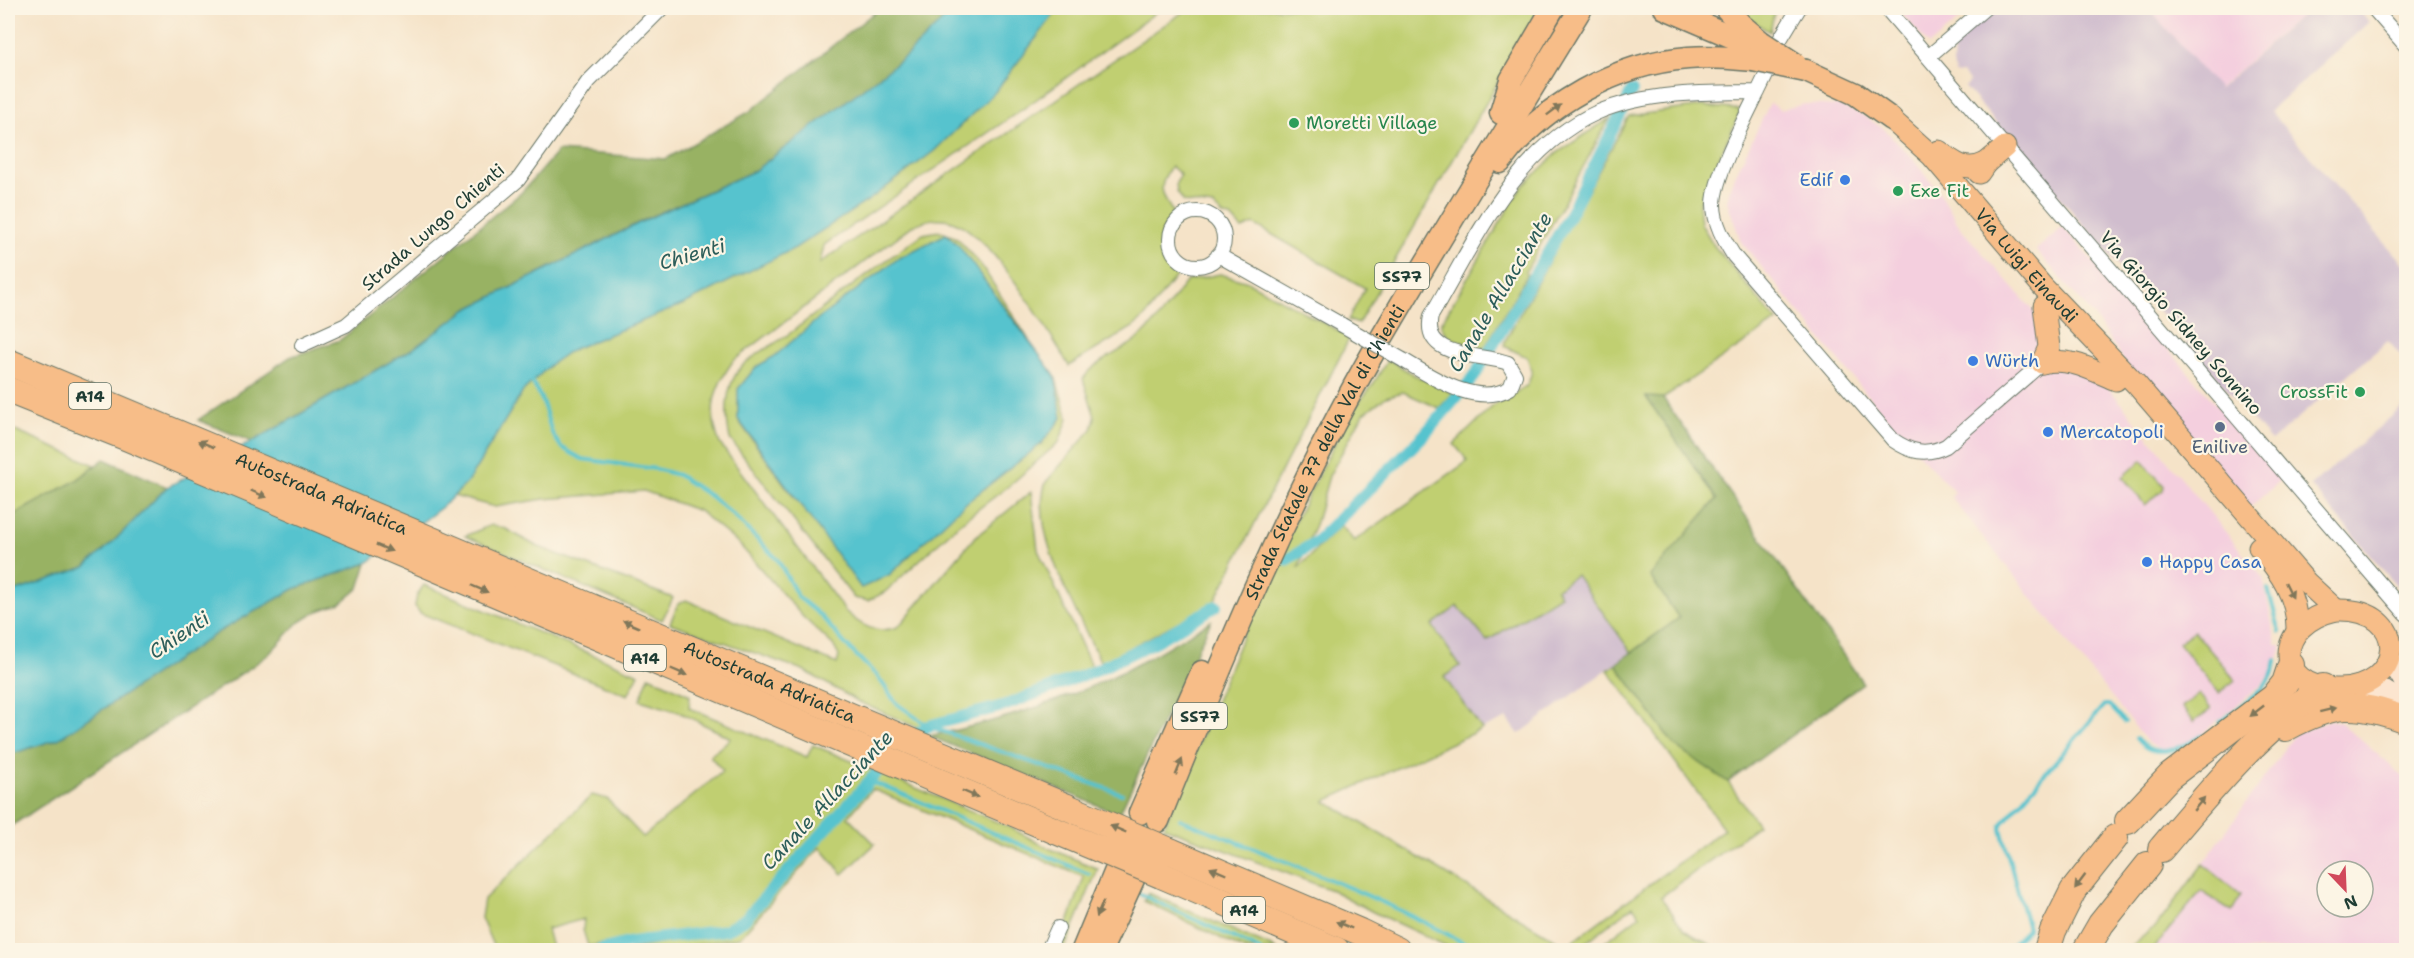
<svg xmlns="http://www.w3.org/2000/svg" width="2414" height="958" font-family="'Shantell Sans',sans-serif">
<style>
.built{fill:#f4cfde;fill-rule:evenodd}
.industrial{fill:#d0bdce}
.green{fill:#c0cf71;stroke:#708652;stroke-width:1.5}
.forest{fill:#98b263;stroke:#5c784c;stroke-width:1.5}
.water{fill:#56c3ce;stroke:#3a8081;stroke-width:1.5}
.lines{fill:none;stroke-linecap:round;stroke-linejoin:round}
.stream{stroke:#56c3ce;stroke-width:4}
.canal{stroke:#56c3ce;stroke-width:12}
.minor-casing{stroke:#6a7768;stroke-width:16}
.secondary-casing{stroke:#6a7768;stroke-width:22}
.primary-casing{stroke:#6a7768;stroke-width:23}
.trunk-casing{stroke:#6a7768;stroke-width:25}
.motorway-casing{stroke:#6a7768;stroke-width:28}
.minor{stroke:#fff;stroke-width:14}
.secondary{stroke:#fce5cf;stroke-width:20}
.primary{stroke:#f7bd88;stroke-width:21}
.trunk{stroke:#f7bd88;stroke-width:22}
.motorway{stroke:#f7bd88;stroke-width:26}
.minor-bridge-casing{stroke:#6a7768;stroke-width:16;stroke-linecap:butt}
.trunk-bridge-casing{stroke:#6a7768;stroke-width:25;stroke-linecap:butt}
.motorway-bridge-casing{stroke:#6a7768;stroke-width:28;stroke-linecap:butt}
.minor-bridge{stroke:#fff;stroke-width:14}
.trunk-bridge{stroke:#f7bd88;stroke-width:22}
.motorway-bridge{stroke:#f7bd88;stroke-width:26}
.oneway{fill:#80775a}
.leisure-dot{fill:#2e9e5b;stroke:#fcf5e5;stroke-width:2}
.shop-dot{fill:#3f7fe0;stroke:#fcf5e5;stroke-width:2}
.service-dot{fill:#5c6f8a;stroke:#fcf5e5;stroke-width:2}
.labels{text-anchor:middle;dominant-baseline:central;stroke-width:4.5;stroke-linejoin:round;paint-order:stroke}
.shield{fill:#fcf5e5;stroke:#617469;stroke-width:1.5}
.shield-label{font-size:16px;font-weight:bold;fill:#1f3d34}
.leisure-label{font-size:18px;fill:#27864d;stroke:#fcf5e5;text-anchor:start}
.shop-label{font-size:18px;fill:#366cbe;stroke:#fcf5e5;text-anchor:start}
.street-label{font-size:18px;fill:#1f3d34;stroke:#fcf5e5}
.service-label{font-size:18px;fill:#4e5e75;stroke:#fcf5e5}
.water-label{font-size:20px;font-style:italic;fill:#2d5e5a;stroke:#fcf5e5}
</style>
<rect width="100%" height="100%" fill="#fcf5e5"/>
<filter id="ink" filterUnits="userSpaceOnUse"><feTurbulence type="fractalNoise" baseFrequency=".0167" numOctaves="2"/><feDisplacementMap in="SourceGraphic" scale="12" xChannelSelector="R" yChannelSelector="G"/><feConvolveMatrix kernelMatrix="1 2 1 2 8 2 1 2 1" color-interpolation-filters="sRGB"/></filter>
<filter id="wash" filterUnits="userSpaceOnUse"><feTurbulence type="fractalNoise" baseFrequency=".008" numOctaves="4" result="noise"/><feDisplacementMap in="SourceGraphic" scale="24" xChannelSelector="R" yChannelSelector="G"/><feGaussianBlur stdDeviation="1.35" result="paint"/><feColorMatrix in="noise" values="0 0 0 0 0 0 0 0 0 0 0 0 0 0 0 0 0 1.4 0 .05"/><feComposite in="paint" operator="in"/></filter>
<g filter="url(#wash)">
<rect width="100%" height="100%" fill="#f5e3c8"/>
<path class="built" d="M 1897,8 L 1973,8 L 1929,45 Z
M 2148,8 L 2309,8 L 2218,89 Z
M 1770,103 L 1780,110 L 1805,104 L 1839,106 L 1862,115 L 1884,129 L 1912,158 L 1938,190 L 1961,229 L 2033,310 L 2043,326 L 2043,345 L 2103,381 L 2263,578 L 2276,644 L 2283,646 L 2278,658 L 2274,661 L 2270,674 L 2260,686 L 2200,735 L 2183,745 L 2162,750 L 2149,744 L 1951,497 L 1955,493 L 1899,433 L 1741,242 L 1727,201 L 1731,184 Z
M 2063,227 L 2281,480 L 2249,508 L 2129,368 L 2093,315 L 2036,250 Z
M 2330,720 L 2340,722 L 2406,779 L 2406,950 L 2152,950 L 2201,891 L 2232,910 L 2240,895 L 2203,864 L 2295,734 ZM 2327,871 L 2363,871 L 2363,907 L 2327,907 Z"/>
<path class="industrial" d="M 1992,8 L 2148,8 L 2219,89 L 2309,8 L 2356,8 L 2369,22 L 2270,111 L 2406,267 L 2406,361 L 2388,341 L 2271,441 L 2187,343 L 2189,339 L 2179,327 L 2174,328 L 2133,282 L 2135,275 L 2125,263 L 2120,267 L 1965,87 L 1970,82 L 1962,73 L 1955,74 L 1953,63 L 1954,49 L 1961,34 Z
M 2406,404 L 2406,591 L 2403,593 L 2311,486 Z
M 1576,575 L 1631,652 L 1519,734 L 1507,718 L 1482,729 L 1444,676 L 1432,625 L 1458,605 L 1487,641 L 1560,595 L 1556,589 Z"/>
<path class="green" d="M 1059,8 L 1162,8 L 1030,104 L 824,245 L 820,263 L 1189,8 L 1541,8 L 1358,324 L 1348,320 L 1365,288 L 1254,224 L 1242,229 L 1231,217 L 1224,216 L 1213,206 L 1184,202 L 1177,192 L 1176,183 L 1181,175 L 1171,166 C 1157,188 1161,192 1173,213 C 1156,238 1163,251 1177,275 L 1144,318 L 1133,327 L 1069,366 C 1049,331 990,233 952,221 C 937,216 926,220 912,226 L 733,361 C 713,389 707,411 720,444 L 845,611 C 861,626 876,635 898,627 L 974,538 L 1031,492 L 1038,550 L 1092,668 L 1004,701 L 926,722 L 919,728 L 859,702 L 803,670 L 670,623 L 678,604 L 686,600 L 837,664 L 839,656 L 833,645 L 803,617 L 739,544 L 699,511 L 644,491 L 544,499 L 495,507 L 454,496 L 467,483 L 523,391 L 551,364 L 571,350 L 684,304 L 735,278 L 869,200 L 934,151 L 995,92 Z
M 1738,8 L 1775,8 L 1770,32 L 1750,20 Z
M 1703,106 L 1741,110 L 1699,203 L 1701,224 L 1715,247 L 1777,321 L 1663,398 L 1646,397 L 1717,499 L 1650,576 L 1679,618 L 1631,652 L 1576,575 L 1556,589 L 1560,595 L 1487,641 L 1458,606 L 1432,625 L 1460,666 L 1444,677 L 1482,729 L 1325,801 L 1566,946 L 1724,829 L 1608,670 L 1616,664 L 1674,745 L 1728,782 L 1758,825 L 1661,897 L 1684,930 L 1720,950 L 1595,950 L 1640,915 L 1633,906 L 1576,950 L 1455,950 L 1373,912 L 1334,891 L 1164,827 L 1257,601 L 1278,569 L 1277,556 L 1351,412 L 1372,386 L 1388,359 L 1414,375 L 1453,393 L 1439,408 L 1403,392 L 1386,397 L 1363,414 L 1329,476 L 1316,522 L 1298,568 L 1341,525 L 1354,541 L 1468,461 L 1454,444 L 1493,406 L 1528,385 L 1532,371 L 1527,357 L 1504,346 L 1505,341 L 1629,116 Z
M 1610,118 L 1526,271 L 1527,275 L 1484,349 C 1469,343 1445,343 1441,323 L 1520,189 L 1557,153 Z
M 939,231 L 957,238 L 981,265 L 1029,340 L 994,293 L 946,235 L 899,258 L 818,319 L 775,356 L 756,367 L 738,389 L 738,420 L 795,499 L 889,575 L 962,506 L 1041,444 L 1062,418 L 1055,376 L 1068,419 L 1059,442 L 1010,485 L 960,523 L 885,592 L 868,601 L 854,598 L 730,439 C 725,415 724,385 743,365 C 756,353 775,344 789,334 C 833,300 877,266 923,234 Z
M 1220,274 L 1248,282 L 1350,337 L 1214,603 L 1101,663 C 1080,617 1028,532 1046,482 L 1092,429 L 1095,417 L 1083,379 C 1097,359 1120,353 1139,338 C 1158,322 1172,300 1187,281 Z
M 8,428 L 95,465 L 77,480 L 8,518 Z
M 2142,460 L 2164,486 L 2163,490 L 2145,505 L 2123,477 Z
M 491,525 L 506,529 L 536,546 L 673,598 L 662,620 L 465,536 Z
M 424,585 L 639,674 L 628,695 L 420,613 L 415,606 L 417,595 Z
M 2194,631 L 2235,680 L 2219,693 L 2178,643 Z
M 649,676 L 690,695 L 689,708 L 807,757 L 813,745 L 1009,827 L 1046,847 L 1098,869 L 1064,950 L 1056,950 L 1064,934 L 1084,877 L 872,789 L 848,817 L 875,844 L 843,874 L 820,847 L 740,937 L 670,950 L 629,950 L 685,939 L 677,932 L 588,946 L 583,930 L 584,919 L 547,929 L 552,948 L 546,950 L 495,950 L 481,918 L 484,899 L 592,795 L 607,799 L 643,837 L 723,771 L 710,756 L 731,738 L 679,712 L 640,700 Z
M 2199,694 L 2211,709 L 2194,722 L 2182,707 Z
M 2203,864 L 2241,895 L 2232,911 L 2201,891 L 2152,950 L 2127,950 L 2159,923 Z
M 1148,893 L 1278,950 L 1245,950 L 1144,901 Z"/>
<path class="forest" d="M 880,8 L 956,8 L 906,56 L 754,171 L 648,218 L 466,310 L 414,348 L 252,442 L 198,420 L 290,357 L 340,340 L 521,193 L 558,151 L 666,159 L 749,112 Z
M 1646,397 L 1663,398 L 1863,683 L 1728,782 L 1674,745 L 1616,664 L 1679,618 L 1650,576 L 1717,499 Z
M 104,459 L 167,487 L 112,543 L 85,567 L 8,594 L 8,518 L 77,480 Z
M 367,563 L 359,588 L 341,603 L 316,612 L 297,624 L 269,654 L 250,668 L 8,828 L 8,755 L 58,739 L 220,631 L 294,589 Z
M 1211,621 L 1119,814 L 929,736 C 1003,721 1078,697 1145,660 C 1167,648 1189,634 1211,621 Z"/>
<path class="water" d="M 956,8 L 1059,8 L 995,92 L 934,151 L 869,200 L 795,248 L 684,304 L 571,350 L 551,364 L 523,391 L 467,483 L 442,507 L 367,563 L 294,589 L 220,631 L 58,739 L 8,755 L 8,594 L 85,567 L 112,543 L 167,487 L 259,438 L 414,348 L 466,310 L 649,218 L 754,171 L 906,56 Z
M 946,234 L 959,246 L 1055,376 L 1062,418 L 1041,444 L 962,506 L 889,575 L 861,588 L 738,419 L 738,389 L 756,367 L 775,356 L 818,319 L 899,258 Z"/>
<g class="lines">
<path class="stream" d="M 530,378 L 542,400 L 552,433 L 561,447 L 582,459 L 656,469 L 678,475 L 710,496 L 732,514 L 778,560 L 798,597 L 820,615 L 846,645 L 878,677 L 896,703 L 928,726 L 1122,794
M 2268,589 L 2280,632
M 2220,722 C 2240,706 2274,688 2276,660
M 2136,738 C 2154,762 2182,748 2202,736
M 868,782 L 886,787 L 1089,874
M 1180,819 C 1279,860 1383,896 1476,950
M 1140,894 L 1260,950
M 2006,950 L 2028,929 L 2001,829 L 2002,824 L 2104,705 L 2109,705 L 2125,722"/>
<path class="canal" d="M 1287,560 L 1317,541 L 1424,435 L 1474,377 L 1567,220 L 1632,91
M 908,740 L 928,726 L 1006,705 L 1092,672 L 1156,641 L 1216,606
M 600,950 L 632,942 L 726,930 L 746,918 L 889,759"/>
</g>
</g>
<g filter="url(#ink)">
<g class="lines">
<g class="minor-casing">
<path id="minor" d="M 1886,8 L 2406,614
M 2373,8 L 2406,46
M 1779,41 L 1799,8
M 1928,57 L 1985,8
M 1767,73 C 1752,106 1715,171 1714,204 C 1714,223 1724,240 1734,256 L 1893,440 C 1910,452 1926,456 1946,446 L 2042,363
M1170 239a27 27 0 1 1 54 0a27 27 0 1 1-54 0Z
M 1218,255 L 1342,325
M 302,345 L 346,325 L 518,180 L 588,82 L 662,8
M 1403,360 C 1432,377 1476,408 1510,388 L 1515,375 L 1508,363 C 1483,353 1421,360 1431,316 C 1474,243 1514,150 1596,113 C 1644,92 1707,92 1758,92
M 1048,950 L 1058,928"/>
</g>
<g class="secondary-casing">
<path id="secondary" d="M 2391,660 L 2406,685
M 2358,686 L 2383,690 L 2406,705"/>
</g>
<g class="primary-casing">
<g id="primary">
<path id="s1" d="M 1891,119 L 1932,156 L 2043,287 L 2136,384 L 2307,583 L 2336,610"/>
<path d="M 1939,151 C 1954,163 1966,173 1986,163"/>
<path d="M 1979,173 L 1986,163 L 2005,147"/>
<path d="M 2042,363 C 2068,356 2092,370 2116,380"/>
<path d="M 2042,363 L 2049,347 L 2044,306"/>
<path d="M 2259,547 C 2280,572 2298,597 2297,631"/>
<path d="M 2336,610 C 2414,607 2404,692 2335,689 C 2273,686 2274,624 2336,610 Z"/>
</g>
</g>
<g class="trunk-casing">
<g id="trunk">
<path d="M 1665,8 L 1758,48"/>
<path d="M 1726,8 L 1741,25 L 1761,42"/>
<path d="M 1806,71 L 1856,94 L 1891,119"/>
<path d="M 1501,113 L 1511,80 L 1553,8"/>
<path d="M 1500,162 C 1542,105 1617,63 1688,58 C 1710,56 1731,58 1753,60"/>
<path d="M 1140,813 L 1202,672"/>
<path id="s2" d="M 1158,821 C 1223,658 1290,496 1378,344 C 1444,231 1513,119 1581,8"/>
<path d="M 1083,950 L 1117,868"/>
<path d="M 1101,950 L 1135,875"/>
</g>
</g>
<g class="motorway-casing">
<g id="motorway">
<path id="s3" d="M 8,362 L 1067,807"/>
<path d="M 8,390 L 128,438 L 1056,831"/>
<path d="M 2286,728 C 2334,702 2355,701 2406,720"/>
<path d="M 2128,821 L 2170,776 L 2274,697 L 2285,683 L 2291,665"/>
<path d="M 2161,849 C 2210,791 2260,730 2323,687"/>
<path d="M 1170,851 L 1360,932 L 1397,950"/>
<path d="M 1161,875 L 1336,950"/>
<path d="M 2047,950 L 2053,931 L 2073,891 L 2115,838"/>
<path d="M 2086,950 L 2101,924 L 2148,865"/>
</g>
</g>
<use href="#minor" class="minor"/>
<use href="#secondary" class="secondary"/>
<use href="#primary" class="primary"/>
<use href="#trunk" class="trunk"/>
<use href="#motorway" class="motorway"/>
<g class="minor-bridge-casing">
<path id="minor-bridge" d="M 1342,325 L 1403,360"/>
</g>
<g class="trunk-bridge-casing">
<path id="trunk-bridge" d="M 1761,42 L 1795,64
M 1753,60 L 1806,71"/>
</g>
<g class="motorway-bridge-casing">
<path id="motorway-bridge" d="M 1067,807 L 1170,851
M 1056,831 L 1161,875"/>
</g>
<use href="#minor-bridge" class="minor-bridge"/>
<use href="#trunk-bridge" class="trunk-bridge"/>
<use href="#motorway-bridge" class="motorway-bridge"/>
</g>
<defs><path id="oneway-solid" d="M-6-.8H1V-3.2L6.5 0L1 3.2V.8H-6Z" transform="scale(1.5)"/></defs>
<g class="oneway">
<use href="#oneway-solid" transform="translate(1554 110) rotate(-37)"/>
<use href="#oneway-solid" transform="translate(206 444) rotate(-157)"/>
<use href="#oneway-solid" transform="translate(259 494) rotate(23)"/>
<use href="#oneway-solid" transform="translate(384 548) rotate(23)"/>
<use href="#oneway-solid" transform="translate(480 589) rotate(23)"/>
<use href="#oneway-solid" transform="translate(2289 590) rotate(64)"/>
<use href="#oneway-solid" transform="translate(631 624) rotate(-157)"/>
<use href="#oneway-solid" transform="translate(679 672) rotate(23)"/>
<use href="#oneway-solid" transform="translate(2328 710) rotate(-14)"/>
<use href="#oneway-solid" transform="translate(2257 711) rotate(142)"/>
<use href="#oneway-solid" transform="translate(1179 767) rotate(-68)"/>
<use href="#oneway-solid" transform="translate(970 794) rotate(23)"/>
<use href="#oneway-solid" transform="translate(2199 804) rotate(-50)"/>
<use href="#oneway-solid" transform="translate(1118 829) rotate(-157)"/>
<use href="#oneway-solid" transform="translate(1218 871) rotate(-157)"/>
<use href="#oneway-solid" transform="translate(2080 882) rotate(127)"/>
<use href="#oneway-solid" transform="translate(1100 909) rotate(113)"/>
<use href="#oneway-solid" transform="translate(1344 925) rotate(-157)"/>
</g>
</g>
<g class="leisure-dot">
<circle cx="1294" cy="123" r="6"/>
<circle cx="1898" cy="191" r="6"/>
<circle cx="2360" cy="392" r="6"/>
</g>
<g class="shop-dot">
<circle cx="1845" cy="180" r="6"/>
<circle cx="1973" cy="361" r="6"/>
<circle cx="2048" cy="432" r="6"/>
<circle cx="2147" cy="562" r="6"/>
</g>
<circle class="service-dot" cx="2220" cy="427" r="6"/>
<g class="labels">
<g class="shield">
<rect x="1375" y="263" width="54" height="26" rx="4.5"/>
<rect x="69" y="383" width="42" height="26" rx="4.5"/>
<rect x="624" y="645" width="42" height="26" rx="4.5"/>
<rect x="1173" y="703" width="54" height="26" rx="4.5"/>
<rect x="1223" y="897" width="42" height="26" rx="4.5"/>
</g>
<g class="shield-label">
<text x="1402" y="276">SS77</text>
<text x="90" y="396">A14</text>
<text x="645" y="658">A14</text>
<text x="1200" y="716">SS77</text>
<text x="1244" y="910">A14</text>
</g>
<g class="leisure-label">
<text x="1306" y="123">Moretti Village</text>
<text x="1910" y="191">Exe Fit</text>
<text x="2348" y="392" text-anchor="end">CrossFit</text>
</g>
<g class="shop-label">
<text x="1833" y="180" text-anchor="end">Edif</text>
<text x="1985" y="361">Würth</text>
<text x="2060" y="432">Mercatopoli</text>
<text x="2159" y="562">Happy Casa</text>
</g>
<g class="street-label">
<text transform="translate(433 227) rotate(-41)">Strada Lungo Chienti</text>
<text stroke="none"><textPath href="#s1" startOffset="200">Via Luigi Einaudi</textPath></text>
<text transform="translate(2181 323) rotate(49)">Via Giorgio Sidney Sonnino</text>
<text stroke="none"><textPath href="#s2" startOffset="405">Strada Statale 77 della Val di Chienti</textPath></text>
<text stroke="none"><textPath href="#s3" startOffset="340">Autostrada Adriatica</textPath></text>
<text stroke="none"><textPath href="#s3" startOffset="826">Autostrada Adriatica</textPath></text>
</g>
<g class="service-label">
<text x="2220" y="447">Enilive</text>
</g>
<g class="water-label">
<text transform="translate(692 254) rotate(-16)">Chienti</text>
<text transform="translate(1500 292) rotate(-59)">Canale Allacciante</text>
<text transform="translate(179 635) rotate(-34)">Chienti</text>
<text transform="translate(827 800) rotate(-47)">Canale Allacciante</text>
</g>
</g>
<rect width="2414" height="958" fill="none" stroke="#fcf5e5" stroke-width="30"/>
<g transform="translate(2345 889) rotate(157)"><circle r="28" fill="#fcf5e5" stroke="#a4ab9e" stroke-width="1.5"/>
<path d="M0-4.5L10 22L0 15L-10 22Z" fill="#d1495b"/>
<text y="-9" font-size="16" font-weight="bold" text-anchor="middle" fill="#1f3d34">N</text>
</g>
</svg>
